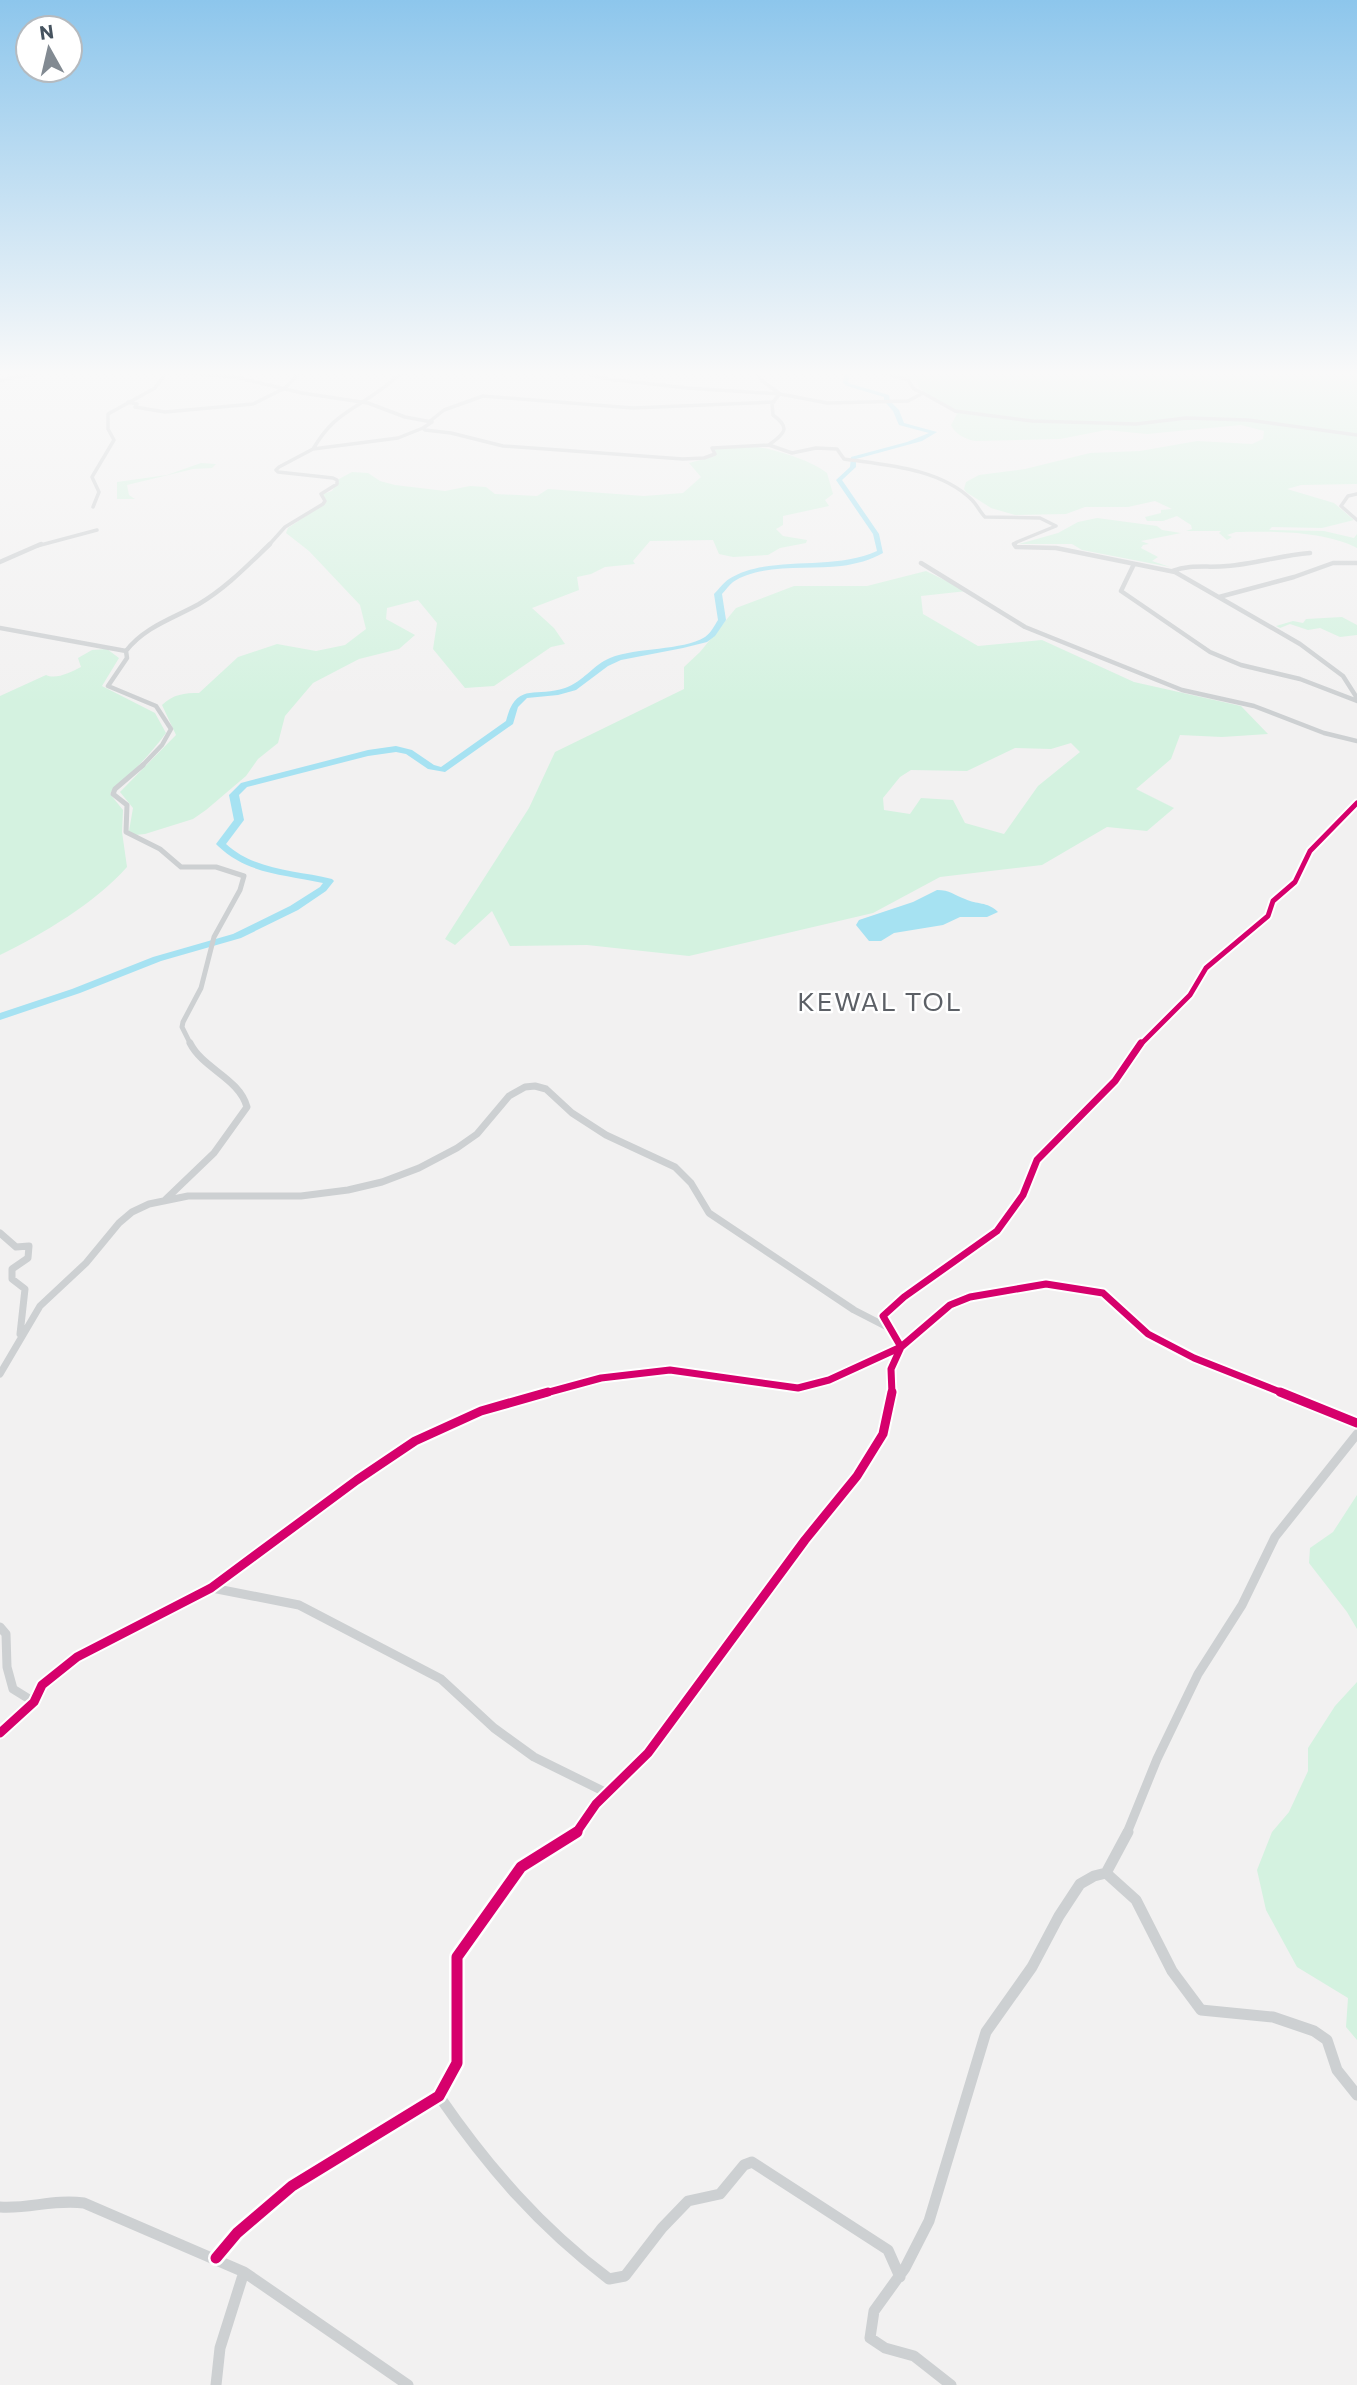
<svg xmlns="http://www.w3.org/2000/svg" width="1357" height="2385" font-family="Commissioner,sans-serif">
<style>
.green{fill:#d4f2e0;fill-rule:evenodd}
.water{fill:#a6e2f2}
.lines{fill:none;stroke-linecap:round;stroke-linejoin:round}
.river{fill:#a6e2f2;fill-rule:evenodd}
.minor-far5{stroke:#cdd0d2;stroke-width:3.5}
.minor-far4{stroke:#cdd0d2;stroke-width:4.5}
.minor-far3{stroke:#cdd0d2;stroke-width:5}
.minor-far2{stroke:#cdd0d2;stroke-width:7}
.minor-far1{stroke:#cdd0d2;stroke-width:9}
.minor{stroke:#cdd0d2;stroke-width:11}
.cycleway-far3-casing{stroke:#fff;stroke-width:9}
.cycleway-far2-casing{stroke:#fff;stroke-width:11}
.cycleway-far1-casing{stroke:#fff;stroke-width:13}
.cycleway-casing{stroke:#fff;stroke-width:16}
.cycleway-far3{stroke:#d6006c;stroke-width:5}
.cycleway-far2{stroke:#d6006c;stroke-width:7}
.cycleway-far1{stroke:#d6006c;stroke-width:9}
.cycleway{stroke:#d6006c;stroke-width:11}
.labels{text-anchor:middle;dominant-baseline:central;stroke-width:5;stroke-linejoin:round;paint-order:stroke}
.neighbourhood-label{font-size:26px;letter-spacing:2px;fill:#5c6066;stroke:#fff}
</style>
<rect width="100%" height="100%" fill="#f2f1f1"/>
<path class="green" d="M 879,370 L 1357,370 L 1357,484 L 1301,485 L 1287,489 L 1334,503 L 1354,520 L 1322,528 L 1272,527 L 1269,530 L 1324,531 L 1354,538 L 1357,534 L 1357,548 C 1325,531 1272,531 1236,532 L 1227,535 L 1232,537 L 1227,540 L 1219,533 L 1221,531 L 1186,531 L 1192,529 L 1191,525 L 1177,516 L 1163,521 L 1147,521 L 1145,517 L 1161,513 L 1161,510 L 1172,509 L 1155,501 L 1128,507 L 1085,507 L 1066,514 L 1015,515 L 991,508 L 966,492 L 964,489 L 966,482 L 979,475 L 1025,469 L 1090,453 L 1140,451 L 1197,441 L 1252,444 L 1263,439 L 1264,431 L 1241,425 L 1147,434 L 1106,430 L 1060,439 L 976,441 C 966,440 955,434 951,425 L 957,414 L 919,388 L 917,381 Z
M 750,446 C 771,448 811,460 827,473 L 833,494 L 825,500 L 829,506 L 783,516 L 783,525 L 776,529 L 783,536 L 807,540 L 806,543 L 780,548 L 768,555 L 733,557 L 719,554 L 713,540 L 650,541 L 633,561 L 635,564 L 605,567 L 591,574 L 577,577 L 579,590 L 532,608 L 554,628 L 565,644 L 551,647 L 494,686 L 465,688 L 433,649 L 437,623 L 418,600 L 387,608 L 386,619 L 415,635 L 399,649 L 359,659 L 313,683 L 285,716 L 278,743 L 258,759 L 246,776 L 206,810 L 193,819 L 145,834 L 135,835 L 129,831 L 133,808 L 120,792 L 176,735 L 162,705 C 174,694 184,693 199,693 L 238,657 L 277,644 L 316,651 L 345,645 L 366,629 L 360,605 L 309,551 L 286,533 L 288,528 L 325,503 L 323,494 L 332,491 L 339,479 L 352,472 L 368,473 L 380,481 L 395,485 L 445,491 L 470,486 L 486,487 L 495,494 L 537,496 L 548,489 L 644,496 L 683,493 L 701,477 L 689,463 L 715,456 L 713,448 Z
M 201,463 L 216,464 L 212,468 L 193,469 L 127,485 L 129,495 L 135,499 L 117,499 L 117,482 L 167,475 Z
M 1097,518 L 1157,526 L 1162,530 L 1181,533 L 1141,541 L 1149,544 L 1143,545 L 1141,548 L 1158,557 L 1152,561 L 1170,567 L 1082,550 L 1072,544 L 1019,544 L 1058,533 L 1078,522 Z
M 926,571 L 967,591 L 921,596 L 923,614 L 978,646 L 1042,640 L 1134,682 L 1241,706 L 1268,734 L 1222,737 L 1180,735 L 1171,759 L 1136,789 L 1174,808 L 1147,831 L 1107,827 L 1042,865 L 940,877 L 873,913 L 689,956 L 587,945 L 510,946 L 492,911 L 455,945 L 445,939 L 529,808 L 555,752 L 684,689 L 684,667 L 700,652 L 736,608 L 794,586 L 867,586 ZM 1071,743 L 1080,752 L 1038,786 L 1004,834 L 965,823 L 953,800 L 921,798 L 910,814 L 884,810 L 883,798 L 900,777 L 911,770 L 967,771 L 1015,748 L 1051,749 Z
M 1342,617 L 1357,625 L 1357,635 L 1340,637 L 1320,628 L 1308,630 L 1290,624 L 1280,628 L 1276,626 L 1293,621 L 1303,623 L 1306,619 Z
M 107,649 L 119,658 L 102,686 L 155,713 L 166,733 C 154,749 140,765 125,779 C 118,785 114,786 110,794 L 123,810 L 122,832 L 127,867 C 95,903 43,934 0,955 L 0,696 L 46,675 C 56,680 71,672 81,667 L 78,658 L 92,650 Z
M 1357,1495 L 1357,1629 L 1347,1612 L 1309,1563 L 1310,1548 L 1333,1532 Z
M 1357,1682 L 1357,2040 L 1346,2027 L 1348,1998 L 1297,1967 L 1266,1910 L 1257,1870 L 1272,1832 L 1289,1812 L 1308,1771 L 1308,1748 L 1335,1706 Z"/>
<path class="water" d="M 937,890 C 950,890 954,895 965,899 C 977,905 987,901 998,912 L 987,917 L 960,917 L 943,925 L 894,933 L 881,941 L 869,941 L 856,925 L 859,920 L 913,902 Z"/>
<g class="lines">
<path class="river" d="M 845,370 L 851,370 L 848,382 L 851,384 L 889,395 L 890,401 L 899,410 L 904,423 L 937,432 L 922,441 L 856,459 L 856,467 L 842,480 L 879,534 L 883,553 C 870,560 857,564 841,566 C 810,570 760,563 733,582 C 729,585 725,591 722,594 L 726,620 L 715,636 L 707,642 L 683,648 L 621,660 L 608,666 L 576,690 L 558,695 L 527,698 L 518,707 L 513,724 L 445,772 L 428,769 L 406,754 L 396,752 L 368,756 L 247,787 L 239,795 L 244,820 L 226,844 C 256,871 295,870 332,879 L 334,881 L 326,891 L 298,910 L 241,938 L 161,961 L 80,993 L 0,1020 L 0,1013 L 72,989 L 153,957 L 233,934 L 290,906 L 320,887 L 323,883 C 284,874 249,875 218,846 L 216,844 L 234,820 L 229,795 L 241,783 L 368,750 L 396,746 L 412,750 L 434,765 L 441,767 L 506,721 C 516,681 535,698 565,688 C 583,682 593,665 610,658 C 637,647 682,651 705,637 C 711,633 714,626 718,620 L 714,594 C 719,589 724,582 729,579 C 768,554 831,572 877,551 L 873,534 L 836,480 L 850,467 L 851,457 L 907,442 L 929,433 L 899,425 L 893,411 L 884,401 L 884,397 L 847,386 L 843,383 Z"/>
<path class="minor-far5" d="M 101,370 L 149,370 L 235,377 L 302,393 L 368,403 L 405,417 L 432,422 L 423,428 L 425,430 L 451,433 L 503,446 L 683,459 L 704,458 L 715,454 L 712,448 L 769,445 L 792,453 L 816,448 L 837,449 L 844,459 C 885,465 940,468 972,500 C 977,505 980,512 985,517 L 1040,518 L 1056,526 L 1017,542 L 1014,544 L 1015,546
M 571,370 L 608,379 L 687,388 L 780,394 L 827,403 L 908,401 L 923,393 L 955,411 L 1032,421 L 1136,424 L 1186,418 L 1248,420 L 1357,435
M 756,370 L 761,380 L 780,394 L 772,403 L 773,415 C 791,428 785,433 769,445
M 875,370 L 908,380 L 914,389 L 922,393
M 0,380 L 56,370
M 128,402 L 137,404 L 135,407 L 165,412 L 253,404 L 285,388 L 302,370
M 429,422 L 444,410 L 483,396 L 633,408 L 774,402
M 313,449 C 331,419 343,415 370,397 C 383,389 394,379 406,370
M 1357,494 L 1348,496 L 1341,506 L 1357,520
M 93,507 L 99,492 L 92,477 L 114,440 L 108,429 L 108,414 L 155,388 L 167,372
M 37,546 L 97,530
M 268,546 L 285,527 L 323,504 L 325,501 L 321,494 L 337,484 L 337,480 L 333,478 L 278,472 L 276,470 L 279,467 L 313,449 L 398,438 L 423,428"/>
<path class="minor-far4" d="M 1014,544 L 1016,547 L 1056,548 L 1175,572 L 1300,644 L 1343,676 L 1357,698
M 0,562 L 41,544
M 921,563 L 1025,627 L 1182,690 L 1254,706 L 1324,733 L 1357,741
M 1134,564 L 1121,591 L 1210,652 L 1241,665 L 1300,679 L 1357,701
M 1172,571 C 1191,564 1208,568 1227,566 C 1255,564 1282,555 1310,553
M 1219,597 L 1294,577 L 1333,563 L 1357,563
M 0,628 L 126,651 L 127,658 L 108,686 L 156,706 L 171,729 L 162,745 L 141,767
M 126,651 C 144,627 174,618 199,604 C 226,588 247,566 270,544"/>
<path class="minor-far3" d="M 143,765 L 115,789 L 113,794 L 127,805 L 126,832 L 160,849 L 181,867 L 216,867 L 244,876 L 240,890 L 214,937 L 201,988 L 183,1022 L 182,1027 L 191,1045
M 1140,1045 L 1190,995 L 1206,968 L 1268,916 L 1273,901 L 1295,882 L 1310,851 L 1357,803"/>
<path class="minor-far2" d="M 165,1200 L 214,1153 L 247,1107 C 239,1078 203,1069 190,1043
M 0,1233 L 16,1247 L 29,1246 L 28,1258 L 12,1269 L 12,1279 L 25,1289 L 20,1334
M 0,1374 L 40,1306 L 86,1263 L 119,1223 L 132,1212 L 149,1204 L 188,1196 L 301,1196 L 348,1190 L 382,1182 L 419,1168 L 457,1148 L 477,1134 L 509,1096 L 525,1087 L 535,1086 L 546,1089 L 572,1113 L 606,1135 L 675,1167 L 691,1183 L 709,1213 L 854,1310 L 889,1328
M 542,1394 L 601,1378 L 670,1370 L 798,1388 L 829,1380 L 901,1347 L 950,1305 L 970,1297 L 1046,1284 L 1103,1293 L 1148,1334 L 1194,1358 L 1285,1394
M 892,1394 L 891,1369 L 901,1347 L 883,1316 L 904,1297 L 997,1231 L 1023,1195 L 1037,1160 L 1115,1081 L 1141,1043"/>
<path class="minor-far1" d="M 1280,1392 L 1357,1423
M 212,1588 L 299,1605 L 441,1679 L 494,1728 L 534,1757 L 607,1793
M 0,1627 L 6,1634 L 7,1667 L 13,1689 L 34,1702
M 0,1733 L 34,1702 L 42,1685 L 77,1657 L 211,1588 L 357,1480 L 415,1441 L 481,1411 L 548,1392
M 576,1833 L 596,1804 L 648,1753 L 805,1540 L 857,1476 L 883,1434 L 892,1392
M 1127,1833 L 1157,1759 L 1198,1674 L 1242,1605 L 1275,1537 L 1357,1434"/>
<path class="minor" d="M 1128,1832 L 1106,1873 L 1136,1900 L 1172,1971 L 1201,2010 L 1273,2017 L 1314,2031 L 1327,2040 L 1337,2070 L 1357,2095
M 439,2096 C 488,2167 540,2227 609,2279 L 625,2276 L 662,2228 L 688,2201 L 720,2194 L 744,2165 L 752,2162 L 888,2250 L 900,2277
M 0,2207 C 30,2209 53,2199 84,2203 L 244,2272 L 408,2385
M 216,2258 L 237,2233 L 292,2186 L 439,2096 L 457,2063 L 457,1957 L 521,1867 L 577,1832
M 216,2385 L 220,2348 L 244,2272
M 951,2385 L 914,2356 L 885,2348 L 870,2338 L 874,2311 L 905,2268 L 929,2221 L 986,2032 L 1032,1967 L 1059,1916 L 1080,1884 L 1094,1876 L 1106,1873"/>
<g class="cycleway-far3-casing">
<path id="cycleway-far3" d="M 1140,1045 L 1190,995 L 1206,968 L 1268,916 L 1273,901 L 1295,882 L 1310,851 L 1357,803"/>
</g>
<g class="cycleway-far2-casing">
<path id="cycleway-far2" d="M 542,1394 L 601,1378 L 670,1370 L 798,1388 L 829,1380 L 901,1347 L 950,1305 L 970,1297 L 1046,1284 L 1103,1293 L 1148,1334 L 1194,1358 L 1285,1394
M 892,1394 L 891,1369 L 901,1347 L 883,1316 L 904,1297 L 997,1231 L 1023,1195 L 1037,1160 L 1115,1081 L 1141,1043"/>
</g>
<g class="cycleway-far1-casing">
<path id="cycleway-far1" d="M 1280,1392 L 1357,1423
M 0,1733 L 34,1702 L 42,1685 L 77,1657 L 211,1588 L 357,1480 L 415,1441 L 481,1411 L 548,1392
M 576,1833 L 596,1804 L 648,1753 L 805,1540 L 857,1476 L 883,1434 L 892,1392"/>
</g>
<g class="cycleway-casing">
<path id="cycleway" d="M 216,2258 L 237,2233 L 292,2186 L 439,2096 L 457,2063 L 457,1957 L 521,1867 L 577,1832"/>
</g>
<use href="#cycleway-far3" class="cycleway-far3"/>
<use href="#cycleway-far2" class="cycleway-far2"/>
<use href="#cycleway-far1" class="cycleway-far1"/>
<use href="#cycleway" class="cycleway"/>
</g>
<linearGradient id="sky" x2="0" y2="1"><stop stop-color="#8dc6ec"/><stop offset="0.53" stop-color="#f9f9f9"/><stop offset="1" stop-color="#f9f9f9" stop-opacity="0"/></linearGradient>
<rect width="1357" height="704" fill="url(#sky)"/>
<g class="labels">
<g class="neighbourhood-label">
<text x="880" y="1000">KEWAL TOL</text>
</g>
</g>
<g transform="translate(49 49) rotate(352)"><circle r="33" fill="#ffffff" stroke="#b5babf" stroke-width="2"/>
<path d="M0-5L12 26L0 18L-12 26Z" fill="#828a92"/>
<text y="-10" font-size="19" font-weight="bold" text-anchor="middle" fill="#46535f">N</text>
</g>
</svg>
